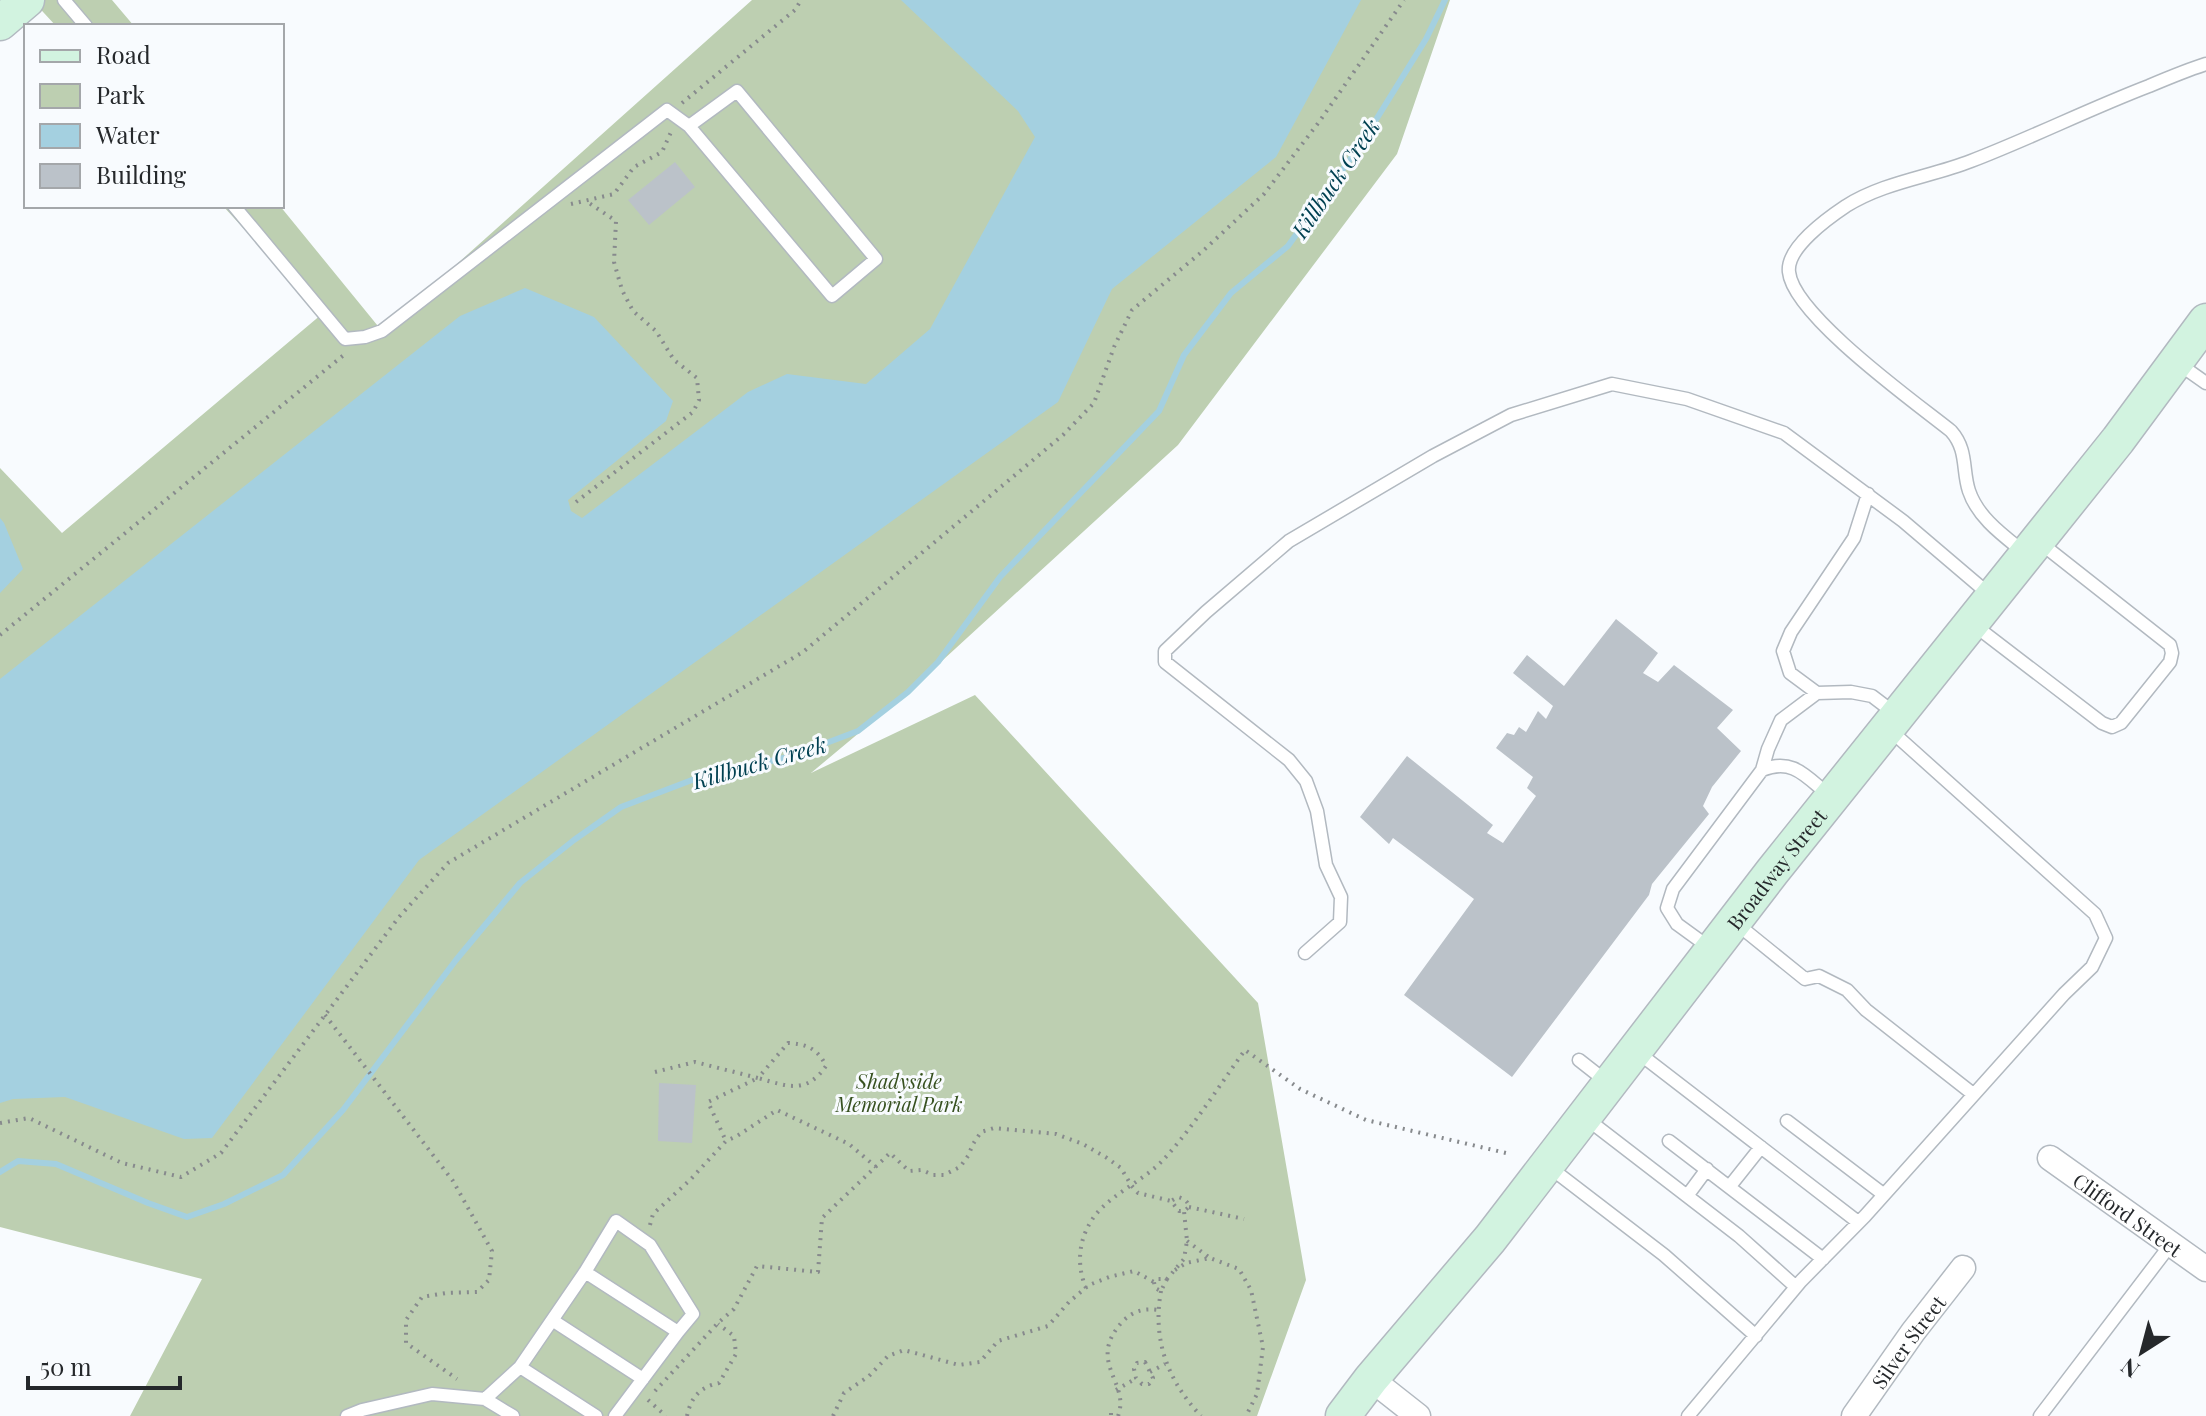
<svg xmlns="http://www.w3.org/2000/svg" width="2206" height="1416" font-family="'Playfair Display',serif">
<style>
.green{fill:#bdcfb1}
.water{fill:#a4d0e0}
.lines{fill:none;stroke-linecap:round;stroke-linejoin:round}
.stream{stroke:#a4d0e0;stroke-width:6}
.building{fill:#bbc2c9}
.lane-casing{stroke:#b2b9c0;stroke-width:15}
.street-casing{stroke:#b2b9c0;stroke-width:27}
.secondary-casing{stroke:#b2b9c0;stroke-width:37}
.path{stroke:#878a8d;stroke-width:4;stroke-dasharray:2 6;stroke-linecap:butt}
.lane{stroke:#fff;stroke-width:12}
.street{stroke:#fff;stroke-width:24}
.secondary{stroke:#d2f3e0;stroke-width:34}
.labels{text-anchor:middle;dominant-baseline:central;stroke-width:6;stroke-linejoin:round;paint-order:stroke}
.street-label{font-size:20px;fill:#25282b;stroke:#f8fbfe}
.park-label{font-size:20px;font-style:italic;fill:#375120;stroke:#f8fbfe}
.water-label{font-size:22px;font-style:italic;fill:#004051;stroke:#f8fbfe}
</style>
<rect width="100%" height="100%" fill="#f8fbfe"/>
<path class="green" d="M 32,0 L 112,0 L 134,26 L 56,26 Z
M 752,0 L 1450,0 L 1397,154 L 1178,445 L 908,692 L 811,773 L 975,695 L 1258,1003 L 1306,1280 L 1257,1416 L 130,1416 L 202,1279 L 0,1227 L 0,468 L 62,533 L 322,314 L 223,206 L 280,206 L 382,331 Z"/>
<path class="water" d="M 901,0 L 1361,0 L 1276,157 L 1112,289 L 1058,402 L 419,860 L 212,1138 L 184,1139 L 65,1097 L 13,1099 L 0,1103 L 0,679 L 460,316 L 525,288 L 594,317 L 673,401 L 666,421 L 568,500 L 571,511 L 582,518 L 748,392 L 787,374 L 866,384 L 930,329 L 1035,137 L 1018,111 Z
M 0,518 L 4,523 L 23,569 L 0,593 Z"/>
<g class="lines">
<path class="stream" d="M 0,1172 L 18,1161 L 56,1164 L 148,1203 L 187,1217 L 224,1204 L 283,1175 L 343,1110 L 456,960 L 520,883 L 574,840 L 621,807 L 692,780 L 792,756 L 858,731 L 908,692 L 938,662 L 1000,577 L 1159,411 L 1184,355 L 1231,293 L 1288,246 L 1361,144 L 1426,39 L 1445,0"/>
</g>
<path class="building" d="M 675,162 L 695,187 L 649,225 L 628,200 Z
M 1616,619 L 1658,653 L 1643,673 L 1658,682 L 1674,665 L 1733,710 L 1717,728 L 1741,751 L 1712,787 L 1703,806 L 1709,814 L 1652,884 L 1649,895 L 1512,1077 L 1404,995 L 1474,899 L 1393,838 L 1389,844 L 1360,817 L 1407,756 L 1493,825 L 1487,833 L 1503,843 L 1536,796 L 1527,788 L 1533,777 L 1496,748 L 1507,733 L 1514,735 L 1519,727 L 1526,732 L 1538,711 L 1546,719 L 1553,706 L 1513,673 L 1527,655 L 1564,686 Z
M 659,1083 L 696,1085 L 692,1143 L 658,1141 Z"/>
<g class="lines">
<g class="lane-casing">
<path id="lane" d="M 64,0 L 86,26
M 234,206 L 345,339 L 365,337 L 382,331 L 667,110 L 689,126 L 832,296 L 876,259 L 737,91 L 689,126
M 2179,364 L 2206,383
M 2025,553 C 2004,536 1978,518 1969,491 C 1962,470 1968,450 1951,431 C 1916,403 1793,315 1789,272 C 1786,248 1828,218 1846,206 C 1884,182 1930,177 1971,161 C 2031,138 2089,109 2149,86 C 2168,78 2187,70 2206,64
M 1974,625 L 2102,723 L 2112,727 L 2121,723 L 2170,662 L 2172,653 L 2170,645 L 2038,541
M 1817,693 L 1790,673 L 1783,651 L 1791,632 L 1854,538 L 1868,494
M 1762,770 C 1794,757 1807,778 1831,797
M 1737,924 L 1805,979 L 1819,976 L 1847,990 L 1866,1010 L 1973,1094
M 1710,948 L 1677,924 L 1667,908 L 1673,889 L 1762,770 L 1768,749 L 1781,720 L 1817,693 L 1851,692 L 1872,696 L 1897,715
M 1305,953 L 1340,922 L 1341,897 L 1326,865 L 1317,811 L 1306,781 L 1289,760 L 1165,662 L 1165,651 L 1206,612 L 1289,541 L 1433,456 L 1511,415 L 1612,384 L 1687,399 L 1784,433 L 1903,521 L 1990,595
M 1636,1051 L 1858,1222
M 1579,1060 L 1607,1082
M 1587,1119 L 1739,1236 L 1796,1287
M 1787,1121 L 1883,1194
M 1669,1141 L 1823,1259
M 1548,1166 L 1664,1255 L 1756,1336
M 1730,1186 L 1761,1147
M 1687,1196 L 1707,1169
M 585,1272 L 616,1221 L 650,1245 L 693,1314 L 678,1332
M 552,1320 L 643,1379
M 520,1367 L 596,1416
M 485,1399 L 520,1367 L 585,1272 L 678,1332 L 615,1416
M 347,1416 L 362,1410 L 432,1394 L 485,1399 L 513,1416
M 1688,1416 L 1801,1281 L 1865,1216 L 2064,994 L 2092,967 L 2106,938 L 2095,914 L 1890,730
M 2040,1416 L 2171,1244"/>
</g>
<g class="street-casing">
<g id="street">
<path id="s1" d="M 2050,1158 L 2206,1269"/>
<path d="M 1371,1379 L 1418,1416"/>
<path id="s2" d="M 1854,1416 L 1913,1332 L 1963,1268"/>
</g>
</g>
<g class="secondary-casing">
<g id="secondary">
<path d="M 0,23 L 27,0"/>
<path id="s3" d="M 1343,1416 L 1371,1379 L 1490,1239 L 1772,872 L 2118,440 L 2206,321"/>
</g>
</g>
<path class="path" d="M 682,103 L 795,10 L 801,0
M 571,204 L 614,194 L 634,167 L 662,152 L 671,132
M 576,502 L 693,412 L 699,400 L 697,378 L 674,360 L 656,331 L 633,311 L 622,290 L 614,262 L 616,221 L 586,201
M 0,635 L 345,354
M 325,1015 L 453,1181 L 492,1251 L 489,1280 L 477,1292 L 446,1293 L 422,1297 L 406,1320 L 406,1343 L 457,1379
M 655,1072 L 695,1062 L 758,1078 L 788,1043 C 807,1044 818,1049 826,1066 C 806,1095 787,1086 758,1078 L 708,1102 L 726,1141
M 0,1123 L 29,1118 L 122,1163 L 181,1177 L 221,1153 L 399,917 L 448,863 L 803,652 L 1063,435 L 1094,403 L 1114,347 L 1132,310 L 1204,250 L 1264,194 L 1319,122 L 1404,0
M 1189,1207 L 1244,1219
M 650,1225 L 653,1214 L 690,1180 L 726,1141 L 737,1136 L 777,1110 L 849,1144 L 876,1167
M 1187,1241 L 1210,1258
M 1175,1270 L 1186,1263 L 1210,1258 L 1239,1269 L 1251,1290 L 1263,1347 L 1257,1394 L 1246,1416
M 1167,1279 L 1161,1291 L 1155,1288 L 1154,1282 L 1157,1279 L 1167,1279 L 1184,1259 L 1187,1241 L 1184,1211
M 1086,1288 C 1077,1267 1078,1243 1090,1223 C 1105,1196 1142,1183 1164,1159 C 1194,1126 1219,1086 1245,1050 L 1300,1089 L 1366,1120 L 1506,1153
M 1161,1291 C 1152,1340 1168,1381 1201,1416
M 1145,1362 L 1153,1378 L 1149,1384 L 1142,1384 L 1136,1378 L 1134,1369 L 1137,1363 Z
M 1150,1372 L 1165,1364
M 1116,1390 L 1135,1379
M 655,1391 L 718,1323 L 734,1309 L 757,1266 L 818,1272 L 822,1218 L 890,1153 L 909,1171 L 922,1170 L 933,1175 L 944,1175 L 960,1167 L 968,1156 L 973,1144 L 981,1132 L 994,1128 L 1056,1134 L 1083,1144 L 1107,1158 L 1121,1168 L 1131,1185 L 1138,1193 L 1171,1201 L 1179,1211 L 1184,1211 L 1189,1207 C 1188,1201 1184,1199 1178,1197 L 1171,1201
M 648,1400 L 666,1416
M 1111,1413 L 1111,1416
M 687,1416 C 691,1397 700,1387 719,1383 L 736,1354 L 734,1336 L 718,1324
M 833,1416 L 844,1393 L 869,1376 L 888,1356 L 904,1350 L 959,1365 L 980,1362 L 998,1341 L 1048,1326 L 1069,1302 L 1089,1285 L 1109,1277 L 1134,1271 L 1154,1282
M 1118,1416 C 1131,1382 1085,1362 1123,1321 C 1133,1311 1144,1308 1158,1310"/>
<use href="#lane" class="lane"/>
<use href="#street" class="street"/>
<use href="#secondary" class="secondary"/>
</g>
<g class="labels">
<g class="street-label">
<text stroke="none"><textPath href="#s3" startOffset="698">Broadway Street</textPath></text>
<text stroke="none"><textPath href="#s1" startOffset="96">Clifford Street</textPath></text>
<text stroke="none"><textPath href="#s2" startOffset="92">Silver Street</textPath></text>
</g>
<g class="park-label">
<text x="899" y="1080">Shadyside<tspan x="899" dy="23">Memorial Park</tspan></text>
</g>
<g class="water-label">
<text transform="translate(1335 178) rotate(-56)">Killbuck Creek</text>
<text transform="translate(759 762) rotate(-16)">Killbuck Creek</text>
</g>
</g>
<rect x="24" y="24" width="260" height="184" fill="#f8fbfe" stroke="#a4a7aa" stroke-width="2"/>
<rect x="40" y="50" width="40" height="12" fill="#d2f3e0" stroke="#a4a7aa" stroke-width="2"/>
<text x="96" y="64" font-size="24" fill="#25282b">Road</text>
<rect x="40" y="84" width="40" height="24" fill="#bdcfb1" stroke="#a4a7aa" stroke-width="2"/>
<text x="96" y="104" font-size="24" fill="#25282b">Park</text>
<rect x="40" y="124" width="40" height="24" fill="#a4d0e0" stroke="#a4a7aa" stroke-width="2"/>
<text x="96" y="144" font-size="24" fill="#25282b">Water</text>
<rect x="40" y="164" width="40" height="24" fill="#bbc2c9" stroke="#a4a7aa" stroke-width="2"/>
<text x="96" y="184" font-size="24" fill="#25282b">Building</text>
<g transform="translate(2142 1352) rotate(216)" stroke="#f8fbfe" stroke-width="6" paint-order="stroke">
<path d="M0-6L14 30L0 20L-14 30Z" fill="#25282b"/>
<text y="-12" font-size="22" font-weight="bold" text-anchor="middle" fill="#25282b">N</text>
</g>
<path d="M28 1376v12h152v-12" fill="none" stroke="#25282b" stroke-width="4"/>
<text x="40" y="1376" font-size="24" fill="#25282b" stroke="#f8fbfe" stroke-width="6" paint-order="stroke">50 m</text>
</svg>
